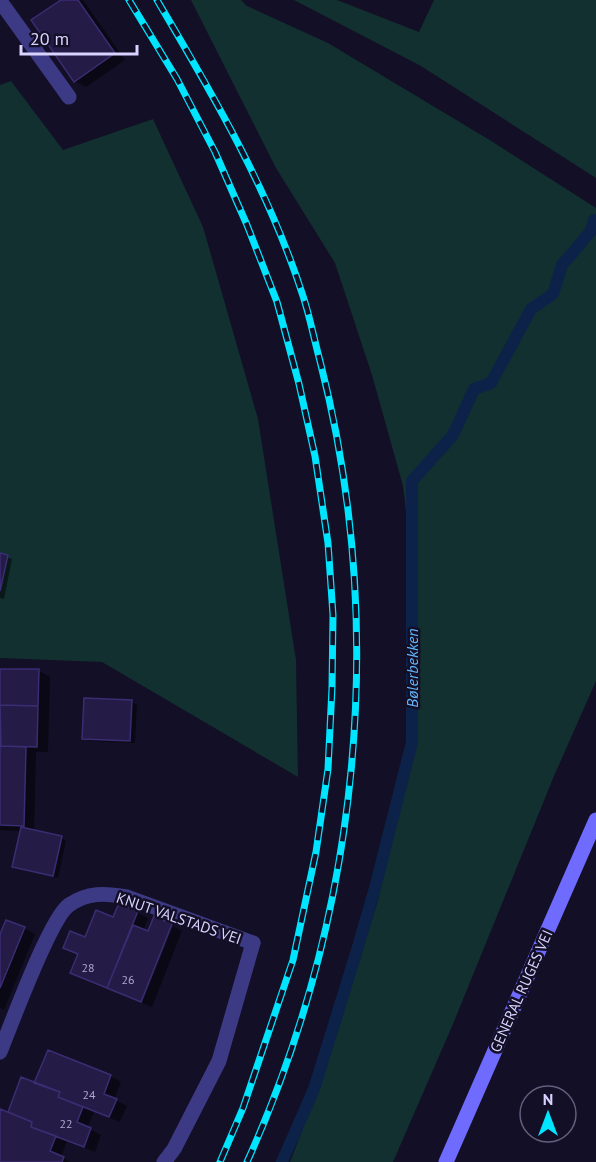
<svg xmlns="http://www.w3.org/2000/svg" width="596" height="1162" font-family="'PT Sans',sans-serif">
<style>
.green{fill:#12302f}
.shadow{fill:#0007}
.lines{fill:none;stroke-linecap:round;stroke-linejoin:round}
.stream{stroke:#0c2248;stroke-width:12}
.building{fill:#241b47;stroke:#3b2d73;stroke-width:1.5}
.lane{stroke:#3d3a85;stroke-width:15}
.street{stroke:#3d3a85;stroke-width:15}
.secondary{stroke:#6f6bff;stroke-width:15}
.rail-casing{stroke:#00e5ff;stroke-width:7}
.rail{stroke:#130f26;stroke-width:4.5;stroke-dasharray:14;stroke-linecap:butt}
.labels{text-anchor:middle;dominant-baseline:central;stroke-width:5;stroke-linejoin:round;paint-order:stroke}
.number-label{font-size:12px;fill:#aca6d1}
.street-label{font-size:15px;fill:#d9d4ff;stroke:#130f26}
.water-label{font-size:16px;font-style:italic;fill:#62b6ff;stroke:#130f26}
</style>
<rect width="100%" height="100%" fill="#130f26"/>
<path class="green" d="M 191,0 L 241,0 L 247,6 L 328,43 L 488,139 L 596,208 L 596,681 L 554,776 L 453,1024 L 393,1162 L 290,1162 L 326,1068 L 378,900 L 415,746 L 420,660 L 413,569 L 403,486 L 372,375 L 335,263 L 276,168 Z
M 294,0 L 337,0 L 419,32 L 434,0 L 596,0 L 596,178 L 421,66 Z
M 11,81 L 63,150 L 153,119 L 203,227 L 258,419 L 296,660 L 298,777 L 102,662 L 0,658 L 0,85 Z"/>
<path class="shadow" d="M 63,0 L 83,0 L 125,60 L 86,87 L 75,81 Z
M 0,555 L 12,559 L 4,599 L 0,598 Z
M 0,670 L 39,671 L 50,677 L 48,752 L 36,752 L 34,832 L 61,838 L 66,841 L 58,878 L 19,869 L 14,866 L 22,831 L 0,830 Z
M 132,702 L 137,705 L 135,743 L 89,741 L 83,738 Z
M 137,912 L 148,918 L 143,931 L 149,933 L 170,924 L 139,1002 L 72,973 L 79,955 L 65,947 L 86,939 L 114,919 Z
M 173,926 L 182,931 L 152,1007 L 142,1003 Z
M 24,928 L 35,934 L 4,1010 L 0,1008 L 0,935 Z
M 110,1076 L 121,1082 L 114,1099 L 127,1106 L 120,1122 L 94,1112 L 87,1128 L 101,1135 L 95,1152 L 67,1141 L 61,1157 L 70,1162 L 0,1162 L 0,1111 L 8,1114 L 22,1079 L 35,1084 Z"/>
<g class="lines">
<path class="stream" d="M 282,1162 L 314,1089 L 357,950 L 375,888 L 412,742 L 412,481 L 453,435 L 474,389 L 491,383 L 531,309 L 553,294 L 562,265 L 591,231 L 594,220"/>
</g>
<path class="building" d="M 61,0 L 78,0 L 115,53 L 74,82 L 31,20 Z
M 0,553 L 8,555 L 0,591 Z
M 0,669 L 39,669 L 38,706 L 0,705 Z
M 84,698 L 132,700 L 130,741 L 82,739 Z
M 0,705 L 38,706 L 37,747 L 1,746 Z
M 0,737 L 1,746 L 26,747 L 24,826 L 0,825 Z
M 21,827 L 62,836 L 53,876 L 12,867 Z
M 119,903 L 138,911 L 107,988 L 70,973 L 78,954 L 63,948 L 70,931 L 85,937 L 96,910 L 113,917 Z
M 154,916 L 172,924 L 141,1002 L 107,988 L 133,925 L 148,931 Z
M 6,920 L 25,927 L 0,988 L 0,934 Z
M 48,1050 L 111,1075 L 104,1094 L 117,1099 L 109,1117 L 58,1097 L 60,1092 L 34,1083 Z
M 21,1077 L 60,1092 L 58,1097 L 83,1107 L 77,1122 L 91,1128 L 84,1147 L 31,1127 L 32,1122 L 8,1112 Z
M 0,1109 L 32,1122 L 31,1127 L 56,1136 L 50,1151 L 64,1157 L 62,1162 L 0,1162 Z"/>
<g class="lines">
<path class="lane" d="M 0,1 L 69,97
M 0,1052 C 11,1025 50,918 69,905 C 88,892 105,893 127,897 L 253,943"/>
<path class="street" d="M 164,1162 L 174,1149 L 219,1061 L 253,943"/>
<path class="secondary" d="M 446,1162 L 596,820"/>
<g class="rail-casing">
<path id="rail" d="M 129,0 L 177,79 L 215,152 L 247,225 L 277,302 L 299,384 L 315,456 L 328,543 L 333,615 L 332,688 L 328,769 L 316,852 L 293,960 L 243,1108 L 220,1162
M 157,0 C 213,95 269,190 303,296 C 310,317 314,339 320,361 C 388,627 360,912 247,1162"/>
</g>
<use href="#rail" class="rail"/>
</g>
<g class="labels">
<g class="number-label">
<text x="88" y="967">28</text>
<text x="128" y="979">26</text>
<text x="89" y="1094">24</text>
<text x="66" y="1123">22</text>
</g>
<g class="street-label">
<text transform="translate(179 918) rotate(19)">KNUT VALSTADS VEI</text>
<text transform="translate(521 991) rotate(-66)">GENERAL RUGES VEI</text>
</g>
<g class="water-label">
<text transform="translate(412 668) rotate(-90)">Bølerbekken</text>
</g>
</g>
<g transform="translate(548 1114)"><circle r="28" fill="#130f26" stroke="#625e7d" stroke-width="1.5"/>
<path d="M0-4.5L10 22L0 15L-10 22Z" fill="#00e5ff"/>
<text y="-9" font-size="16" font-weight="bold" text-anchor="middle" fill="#d9d4ff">N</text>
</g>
<path d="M21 45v9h116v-9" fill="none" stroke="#d9d4ff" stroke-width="3"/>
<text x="30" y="45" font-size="18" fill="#d9d4ff" stroke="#130f26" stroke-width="4.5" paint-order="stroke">20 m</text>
</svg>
